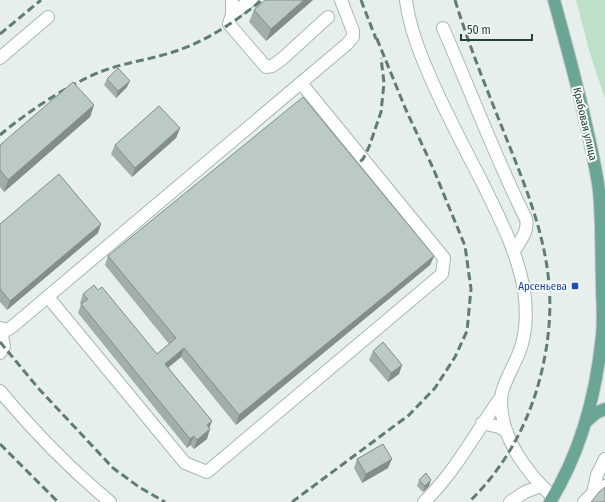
<svg xmlns="http://www.w3.org/2000/svg" width="605" height="502" font-family="'Fira Sans Condensed',sans-serif">
<style>
.green{fill:#bfe0c8}
.lines{fill:none;stroke-linecap:round;stroke-linejoin:round}
.minor-casing{stroke:#a8b8b2;stroke-width:14}
.major-casing{stroke:#c2cac8;stroke-width:14}
.minor{stroke:#fff;stroke-width:12}
.major{stroke:#6aa596;stroke-width:12}
.rail{stroke:#5f7d75;stroke-width:3;stroke-dasharray:8 4;stroke-linecap:butt}
.wall{fill:#a1aea9}
.shaded-wall{fill:#838d89}
.building{fill:#bbcac4;stroke:#838d89}
.transit-dot{fill:#1a4fb4;stroke:#f7fbf9;stroke-width:1.5}
.labels{text-anchor:middle;dominant-baseline:central;stroke-width:4;stroke-linejoin:round;paint-order:stroke}
.street-label{font-size:11px;fill:#24423a;stroke:#f7fbf9}
.transit-label{font-size:11px;fill:#164399;stroke:#f7fbf9;text-anchor:end}
</style>
<rect width="100%" height="100%" fill="#e6efeb"/>
<path class="green" d="M 576,0 L 605,0 L 605,99 L 589,50 Z"/>
<g class="lines">
<g class="minor-casing">
<path id="minor" d="M 232,0 L 232,14 L 229,24 L 266,67 L 272,66 L 282,59 L 328,17
M 406,0 C 409,25 418,49 428,72 C 444,110 464,147 483,184 C 500,219 517,251 524,290 C 527,311 527,333 519,353 C 514,365 507,377 503,389 C 501,394 501,399 501,404 C 502,440 528,474 553,497
M 232,14 L 251,0
M 443,28 C 471,92 495,157 526,219 C 529,231 520,241 514,251
M 0,58 L 48,17
M 48,297 L 185,463 L 207,472 L 442,274 L 444,258 L 301,83
M 0,328 L 7,330 L 13,326 L 347,44 L 353,37 L 353,31 L 341,0
M 0,353 L 4,347 L 1,329
M 0,391 C 35,433 68,467 110,502
M 482,423 L 499,427 L 507,432
M 593,493 L 597,475 L 605,459
M 424,502 C 455,472 476,432 501,397
M 510,502 L 525,492 L 541,486
M 584,502 L 593,493 L 605,486"/>
</g>
<g class="major-casing">
<path id="major" d="M 587,421 L 596,413 L 605,409
M 550,502 C 581,452 596,395 602,336 C 604,318 602,300 602,282 C 601,252 602,221 599,191 C 596,167 590,143 585,120 C 576,80 565,40 554,0"/>
</g>
<use href="#minor" class="minor"/>
<use href="#major" class="major"/>
<path class="rail" d="M 361,0 L 376,39
M 455,0 C 470,49 490,97 509,145 C 527,190 545,236 549,284 C 552,319 547,355 537,389 C 524,432 501,471 469,502
M 0,34 L 41,0
M 0,135 C 27,112 68,85 100,72 C 123,63 147,60 170,53 C 204,43 235,22 262,0
M 351,169 L 363,159 L 369,147 L 381,112 L 384,83 L 381,58
M 0,342 L 39,389 L 113,468 L 139,487 L 165,502
M 0,444 L 58,502
M 292,502 L 409,415 L 435,388 L 455,357 L 467,331 L 471,289 L 465,246 L 433,168 L 406,110 L 375,34"/>
</g>
<path class="wall" d="M 313,0 L 266,41 L 249,22 L 254,10 Z
M 107,79 L 127,87 L 116,98 L 104,85 Z
M 94,105 L 90,117 L 4,192 L 0,187 L 0,145 Z
M 180,128 L 176,138 L 132,177 L 111,154 L 115,145 Z
M 0,224 L 101,224 L 98,233 L 7,310 L 0,302 Z
M 108,256 L 434,256 L 430,265 L 236,425 L 181,357 L 168,368 L 212,421 L 209,428 L 207,439 L 194,449 L 190,445 L 187,448 L 78,313 L 81,304 L 80,303 L 83,294 L 98,290 L 157,354 L 169,344 L 105,265 Z
M 373,351 L 402,365 L 399,374 L 388,382 L 369,360 Z
M 357,459 L 388,468 L 362,483 L 354,468 Z
M 419,480 L 429,486 L 423,492 L 417,486 Z"/>
<path class="shaded-wall" d="M 304,0 L 313,0 L 266,41 L 271,29 Z
M 130,81 L 127,87 L 116,98 L 118,91 Z
M 94,105 L 90,117 L 4,192 L 8,180 Z
M 180,128 L 176,138 L 132,177 L 135,168 Z
M 101,224 L 98,233 L 7,310 L 10,301 Z
M 434,256 L 430,265 L 236,425 L 239,415 Z
M 184,348 L 181,357 L 161,373 L 165,364 Z
M 402,365 L 399,374 L 388,382 L 391,373 Z
M 212,421 L 208,431 L 207,425 Z
M 210,429 L 207,439 L 194,449 L 197,440 Z
M 194,436 L 190,445 L 187,448 L 190,439 Z
M 392,459 L 388,468 L 362,483 L 366,474 Z
M 431,480 L 429,486 L 423,492 L 425,486 Z"/>
<path class="building" d="M 265,0 L 304,0 L 271,29 L 254,10 Z
M 118,68 L 130,81 L 118,91 L 107,79 Z
M 73,82 L 94,105 L 8,180 L 0,170 L 0,145 Z
M 303,97 L 434,256 L 239,415 L 184,348 L 165,364 L 212,421 L 207,425 L 210,429 L 197,440 L 194,436 L 190,439 L 81,304 L 88,299 L 83,294 L 94,285 L 98,290 L 102,287 L 157,354 L 176,338 L 108,256 Z
M 159,106 L 180,128 L 135,168 L 115,145 Z
M 59,174 L 101,224 L 10,301 L 0,289 L 0,224 Z
M 383,342 L 402,365 L 391,373 L 373,351 Z
M 383,444 L 392,459 L 366,474 L 357,459 Z
M 426,473 L 431,480 L 425,486 L 419,480 Z
M 605,487 L 605,502 L 591,502 L 599,492 Z"/>
<rect class="transit-dot" x="571" y="282" width="8" height="8" rx="2"/>
<g class="labels">
<g class="street-label">
<text transform="translate(585 124) rotate(77)">Крабовая улица</text>
</g>
<g class="transit-label">
<text x="567" y="286">Арсеньева</text>
</g>
</g>
<path d="M461 34v6h71v-6" fill="none" stroke="#24423a" stroke-width="2"/>
<text x="467" y="34" font-size="12" fill="#24423a" stroke="#f7fbf9" stroke-width="3" paint-order="stroke">50 m</text>
</svg>
